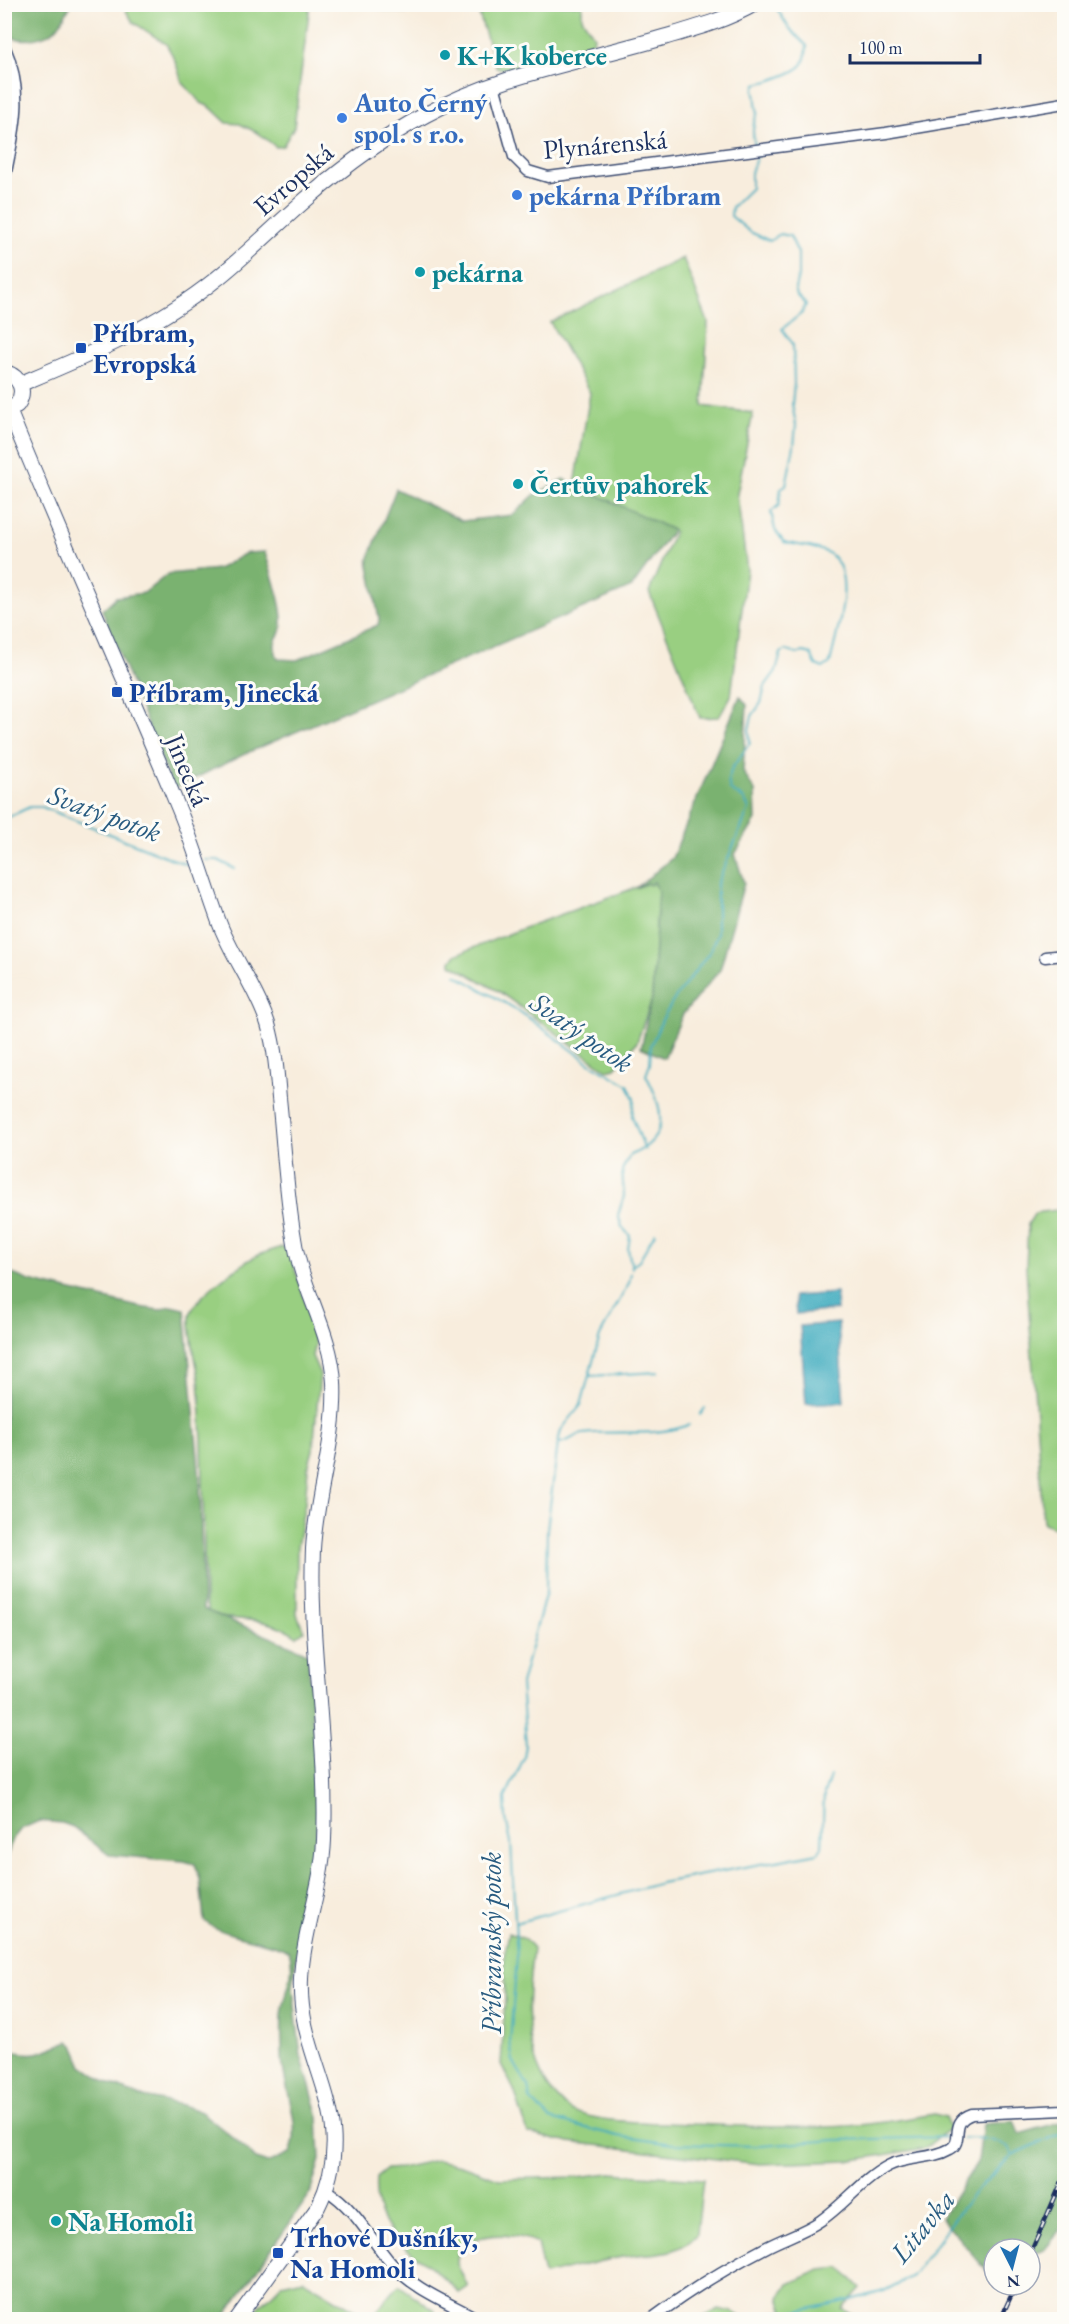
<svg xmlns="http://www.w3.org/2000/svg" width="1069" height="2324" font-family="'EB Garamond',serif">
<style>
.green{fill:#99cf81;stroke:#5a7f70;stroke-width:1.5}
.forest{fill:#7ab26f;stroke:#4a7066;stroke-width:1.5}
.water{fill:#40acbf;stroke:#2e6e8e;stroke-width:1.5}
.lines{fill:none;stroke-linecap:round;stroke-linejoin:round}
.stream{stroke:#40acbf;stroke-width:2}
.minor-casing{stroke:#3c4c71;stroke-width:13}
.secondary-casing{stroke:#3c4c71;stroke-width:16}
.primary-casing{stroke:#3c4c71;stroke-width:17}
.minor{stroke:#fff;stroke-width:10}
.secondary{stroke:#fff;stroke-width:14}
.primary{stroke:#fff;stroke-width:15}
.rail-casing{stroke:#1b2f5e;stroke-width:4.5}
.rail{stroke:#fdfcf7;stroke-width:2;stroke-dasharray:7;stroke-linecap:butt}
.culture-dot{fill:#0f9aa8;stroke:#fdfcf7;stroke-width:2}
.shop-dot{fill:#3f7fe0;stroke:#fdfcf7;stroke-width:2}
.transit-dot{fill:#1a4fb4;stroke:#fdfcf7;stroke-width:2}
.labels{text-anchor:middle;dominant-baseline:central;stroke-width:6;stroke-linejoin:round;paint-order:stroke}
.culture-label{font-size:27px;font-weight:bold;fill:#0d838f;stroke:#fdfcf7;text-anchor:start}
.shop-label{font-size:27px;font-weight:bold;fill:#366cbe;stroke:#fdfcf7;text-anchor:start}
.street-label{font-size:27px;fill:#1b2f5e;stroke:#fdfcf7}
.transit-label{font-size:27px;font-weight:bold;fill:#164399;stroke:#fdfcf7;text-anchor:start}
.water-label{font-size:28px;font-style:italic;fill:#285b80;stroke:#fdfcf7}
</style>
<rect width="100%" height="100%" fill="#fdfcf7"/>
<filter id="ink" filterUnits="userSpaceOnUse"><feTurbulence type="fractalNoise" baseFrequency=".0167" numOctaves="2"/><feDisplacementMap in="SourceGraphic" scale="12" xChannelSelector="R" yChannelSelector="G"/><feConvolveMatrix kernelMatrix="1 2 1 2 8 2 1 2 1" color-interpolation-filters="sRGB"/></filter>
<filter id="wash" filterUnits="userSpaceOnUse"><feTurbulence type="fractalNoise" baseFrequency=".008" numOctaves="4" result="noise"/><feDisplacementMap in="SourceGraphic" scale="24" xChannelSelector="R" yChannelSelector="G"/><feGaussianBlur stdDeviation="1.35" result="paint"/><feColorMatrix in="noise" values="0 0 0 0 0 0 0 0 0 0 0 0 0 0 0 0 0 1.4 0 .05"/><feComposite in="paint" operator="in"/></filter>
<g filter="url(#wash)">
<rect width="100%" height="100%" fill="#f8eddd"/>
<path class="green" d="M 126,5 L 310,5 L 294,127 L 283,146 L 276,147 L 258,133 L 240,124 L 227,123 L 210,107 L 201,103 L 182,82 L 174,58 L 166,44 L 133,22 L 126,11 Z
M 367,5 L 445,5 C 413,12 399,17 367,5 Z
M 476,5 L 582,5 L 582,18 L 594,36 L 593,43 L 515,68 L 503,69 L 496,67 Z
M 683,258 L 708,322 L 703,406 L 753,413 L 737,494 L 747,570 L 731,696 L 719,717 L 700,718 L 649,592 L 674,532 L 575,485 L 590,393 L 550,322 Z
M 654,881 L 658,890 L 652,999 L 637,1042 L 615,1068 L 607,1070 L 498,991 L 451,964 L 451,961 L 455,955 L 529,926 Z
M 1064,1209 L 1064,1531 L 1043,1523 L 1026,1267 L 1028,1224 L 1035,1213 Z
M 282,1247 L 288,1248 L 304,1297 L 315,1344 L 312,1356 L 320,1374 L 313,1450 L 308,1468 L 305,1503 L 297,1547 L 297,1614 L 304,1631 L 297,1636 C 272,1619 245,1620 216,1617 L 209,1613 L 205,1602 C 203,1528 204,1454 199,1379 C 197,1365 188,1328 190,1316 C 193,1297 240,1265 256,1256 C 264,1252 274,1250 282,1247 Z
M 509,1933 L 525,1939 L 533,1948 C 527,2002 519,2065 565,2106 C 587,2125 664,2122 694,2124 C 746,2126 797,2129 848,2126 C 877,2124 906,2119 934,2114 L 945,2117 L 950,2128 L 925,2148 L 848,2161 L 760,2164 L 560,2141 L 528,2133 L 514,2090 L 501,2064 L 505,1999 L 504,1956 Z
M 437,2160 L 461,2165 L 499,2179 L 577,2177 L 610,2173 L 703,2179 L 697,2234 C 673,2259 654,2251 623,2257 C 597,2261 570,2269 544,2275 L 537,2243 C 521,2235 492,2232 475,2240 C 469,2243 464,2248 458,2251 L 457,2264 L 468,2287 L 459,2293 C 423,2252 371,2243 376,2178 L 387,2169 L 400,2168 Z
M 841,2268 L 861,2288 L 842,2309 L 854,2314 L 851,2319 L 700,2319 L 719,2309 L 733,2312 L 744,2319 L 784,2310 L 779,2297 L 789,2284 L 820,2270 Z
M 303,2279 L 355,2310 L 363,2319 L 247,2319 L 282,2284 Z
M 399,2285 L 435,2311 L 435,2319 L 369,2319 C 381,2310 387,2295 399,2285 Z"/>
<path class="forest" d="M 4,5 L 5,4 L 71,5 C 66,13 60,27 52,32 C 42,39 15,44 7,33 C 2,26 4,13 4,5 Z
M 563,479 L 673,530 L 632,587 L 247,753 L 173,789 L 102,610 L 116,597 L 144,593 L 168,574 L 218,569 L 246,553 L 265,552 C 270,571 283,604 282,623 C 282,639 269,635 278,659 L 297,660 L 378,625 L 379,619 L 368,560 L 396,489 L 462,521 L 513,515 L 534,495 Z
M 740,696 L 747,705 L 743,772 L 755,791 L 756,820 L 735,854 L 744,883 L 720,970 L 683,1014 L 664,1058 L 641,1047 C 646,1031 646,1015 652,999 L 658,891 L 654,882 L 650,885 L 647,883 L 636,888 L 672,858 Z
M 5,1271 L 30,1281 L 139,1307 L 159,1310 L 171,1306 L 185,1309 L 200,1481 L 203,1609 L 308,1653 L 318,1800 L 314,1870 L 297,1949 L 293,1988 L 301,2056 L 318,2113 L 320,2160 L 310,2194 L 223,2319 L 5,2319 L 5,2050 C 39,2057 38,2053 69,2041 L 74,2045 L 83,2066 L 106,2082 L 139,2096 L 182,2105 L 201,2112 L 236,2140 L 254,2158 L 267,2163 L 290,2153 C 303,2124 283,2088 282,2057 C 282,2044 281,2028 282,2015 C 284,1994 297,1973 289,1951 C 262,1938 228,1939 204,1921 L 200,1879 L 195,1864 L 184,1861 L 109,1855 L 73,1827 L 62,1823 L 39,1821 L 21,1829 L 11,1841 L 5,1870 Z
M 1014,2121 L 1019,2134 L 1064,2121 L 1064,2226 L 1045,2249 L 1030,2254 L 1030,2249 L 994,2249 L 994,2279 L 941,2218 L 978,2161 L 983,2124 Z"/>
<path class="water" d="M 836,1293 L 837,1310 L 796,1314 L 794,1296 Z
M 838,1323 L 844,1402 L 806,1404 L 800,1326 Z"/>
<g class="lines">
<path class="stream" d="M 755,146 C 752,133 752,125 758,112 C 755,105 757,98 754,91 L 756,84 C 768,82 795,73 802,65 C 806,60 806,52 807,46 L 789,28 L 774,4
M 4,819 L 30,807 L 42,807 L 185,864 L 192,862
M 205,860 L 218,860 L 235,869
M 456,975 L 519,1011 L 590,1063 L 628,1085 L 634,1099 L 632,1116 L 645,1150
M 632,1266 L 638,1262 L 655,1233
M 632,1268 L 628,1249 L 630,1236 L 622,1227 L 618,1215 L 624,1196 L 622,1170 L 630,1155 C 672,1139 663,1107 646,1075 L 650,1064 L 651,1045 L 663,1018 L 675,998 L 709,953 L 717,935 L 717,884 L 749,809 L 744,799 L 730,790 L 728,780 L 732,768 L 750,743 L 749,730 L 752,716 L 761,703 L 765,686 L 776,671 L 781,653 L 785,650 L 797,654 L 803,652 L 811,654 L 816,665 L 823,668 L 830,663 C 836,635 857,574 830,554 C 817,546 798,546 784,542 L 775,530 L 771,512 L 779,505 L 781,488 L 786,485 L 794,446 L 796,425 L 792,404 L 794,384 L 793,344 L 782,329 L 802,313 L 806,304 L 797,295 L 795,289 L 798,276 L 798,253 L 790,236 L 780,234 L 770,241 L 750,232 L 731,216 L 732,207 L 751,188 L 751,173 L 757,155
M 631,1273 L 629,1283 L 600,1336 L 581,1405 L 561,1430 L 558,1443 L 547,1529 L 546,1592 L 521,1684 L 526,1745 L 524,1758 L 505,1798 L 506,1819 L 511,1842 L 517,1957 L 510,2042 L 513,2061 L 528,2086 L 530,2099 L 550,2119 L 618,2136 L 673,2144 L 761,2146 L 834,2140 L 953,2137
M 589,1376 L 658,1372
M 700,1415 L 705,1408
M 558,1443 C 569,1443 573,1435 583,1434 C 618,1430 657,1437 689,1425
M 515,1923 L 661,1883 L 818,1853 L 822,1847 L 824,1794 L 830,1776
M 962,2138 C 979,2138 996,2138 1010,2149 L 1012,2155
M 758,2320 L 850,2300 L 884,2291 L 912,2276 L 972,2195 L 1012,2155 L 1064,2132"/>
</g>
</g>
<g filter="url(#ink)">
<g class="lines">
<g class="minor-casing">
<path id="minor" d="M 4,45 C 26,95 14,131 4,182
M 494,85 L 514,157 L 528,171 L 548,177 L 886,133 L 1064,103
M 1045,957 L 1064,955
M 326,2190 C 355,2208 369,2237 390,2262 C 412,2289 450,2303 480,2320
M 650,2320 C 687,2292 726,2268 767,2247 C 784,2238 804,2232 820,2221 C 844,2205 862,2180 888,2166 C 907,2156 931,2160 950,2149 C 965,2141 948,2122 972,2114 L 1064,2110"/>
</g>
<g class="secondary-casing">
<path id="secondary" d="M 9,410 C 63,543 123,674 178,807 C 194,845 205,884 219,922 C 232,957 257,989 268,1024 C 275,1048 277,1073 279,1098 C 284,1144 286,1192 294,1238 C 301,1288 331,1331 334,1382 C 337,1438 316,1494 313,1549 C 309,1646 328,1743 324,1840 C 322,1887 303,1932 301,1979 C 297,2064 363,2116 318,2207 L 236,2320"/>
</g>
<g class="primary-casing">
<path id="primary" d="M 4,372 C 21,377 26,391 17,405 L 4,411
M 20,384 C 89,355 157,327 215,280 C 248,254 278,223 310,196 C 346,165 383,138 425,115 C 499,74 585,61 665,37 C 696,28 726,20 754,4"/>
</g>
<use href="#minor" class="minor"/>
<use href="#secondary" class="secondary"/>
<use href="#primary" class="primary"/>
<g class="rail-casing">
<path id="rail" d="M 1030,2254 L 1064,2177
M 1000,2320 L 1016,2285"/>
</g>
<use href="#rail" class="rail"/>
</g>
</g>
<g class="culture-dot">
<circle cx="445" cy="55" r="6"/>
<circle cx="420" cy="272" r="6"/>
<circle cx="518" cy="484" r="6"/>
<circle cx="56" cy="2221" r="6"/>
</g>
<g class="shop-dot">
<circle cx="342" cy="118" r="6"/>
<circle cx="517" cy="195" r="6"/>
</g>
<g class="transit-dot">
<rect x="75" y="342" width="12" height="12" rx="3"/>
<rect x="111" y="686" width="12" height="12" rx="3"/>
<rect x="272" y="2247" width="12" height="12" rx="3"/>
</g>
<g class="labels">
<g class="culture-label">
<text x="457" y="55">K+K koberce</text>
<text x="432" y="272">pekárna</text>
<text x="530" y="484">Čertův pahorek</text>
<text x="68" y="2221">Na Homoli</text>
</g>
<g class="shop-label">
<text x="354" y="102">Auto Černý<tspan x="354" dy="31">spol. s r.o.</tspan></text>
<text x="529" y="195">pekárna Příbram</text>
</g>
<g class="street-label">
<text transform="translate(605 144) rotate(-5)">Plynárenská</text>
<text transform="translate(293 179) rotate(-41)">Evropská</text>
<text transform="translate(188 770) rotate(67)">Jinecká</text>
</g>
<g class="transit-label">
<text x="93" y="332">Příbram,<tspan x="93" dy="31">Evropská</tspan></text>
<text x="129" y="692">Příbram, Jinecká</text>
<text x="290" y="2237">Trhové Dušníky,<tspan x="290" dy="31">Na Homoli</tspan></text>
</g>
<g class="water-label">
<text transform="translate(105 813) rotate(20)">Svatý potok</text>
<text transform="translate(582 1032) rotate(35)">Svatý potok</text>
<text transform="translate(491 1943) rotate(-90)">Příbramský potok</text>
<text transform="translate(922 2226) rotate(-51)">Litavka</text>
</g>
</g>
<rect width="1069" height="2324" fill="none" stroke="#fdfcf7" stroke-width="24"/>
<g transform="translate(1012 2267) rotate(174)"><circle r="28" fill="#fdfcf7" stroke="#a3aaba" stroke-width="1.5"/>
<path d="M0-4.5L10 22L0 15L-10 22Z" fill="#1f6fb2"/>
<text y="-9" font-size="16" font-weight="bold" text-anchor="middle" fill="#1b2f5e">N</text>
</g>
<path d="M850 54v9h130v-9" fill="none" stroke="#1b2f5e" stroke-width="3"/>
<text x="859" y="54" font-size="18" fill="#1b2f5e" stroke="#fdfcf7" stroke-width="4.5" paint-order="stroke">100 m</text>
</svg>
